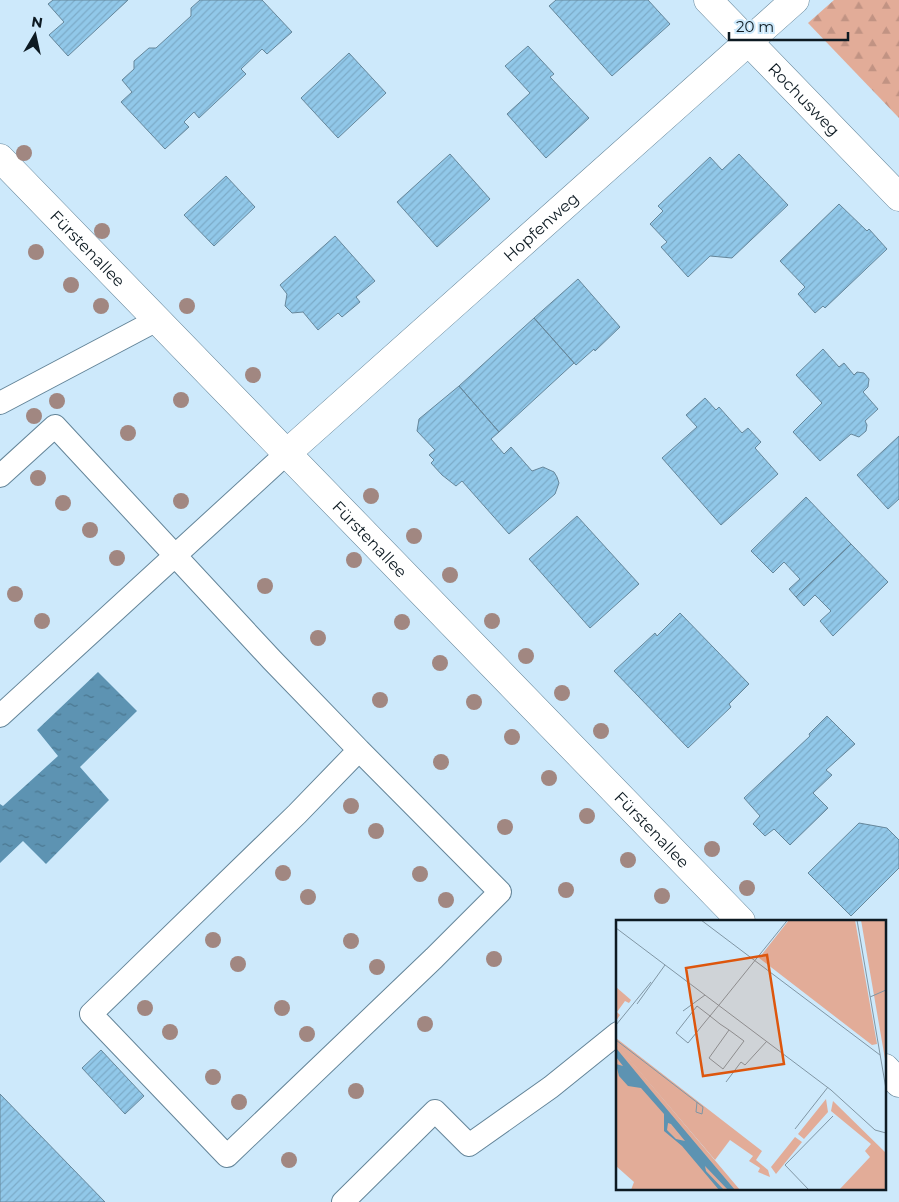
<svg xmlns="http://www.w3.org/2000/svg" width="899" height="1202" font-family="Montserrat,sans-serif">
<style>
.forest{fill:url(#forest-firs)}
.water{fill:url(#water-ripples)}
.building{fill:url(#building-hatch);stroke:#66879b}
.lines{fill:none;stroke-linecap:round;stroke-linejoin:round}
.lane-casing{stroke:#638498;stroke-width:24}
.street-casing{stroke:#638498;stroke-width:29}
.secondary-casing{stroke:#638498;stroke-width:29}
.lane{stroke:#fff;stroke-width:22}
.street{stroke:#fff;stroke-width:28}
.secondary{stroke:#fff;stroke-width:28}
.tree{fill:#a18781}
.labels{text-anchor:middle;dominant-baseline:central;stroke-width:4.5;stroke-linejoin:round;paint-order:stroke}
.street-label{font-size:16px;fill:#0d1a22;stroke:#cde9fb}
.inset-road{fill:none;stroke:#8096a4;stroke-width:1}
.view{fill:#dd560d;fill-opacity:0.15;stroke:#dd560d;stroke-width:2.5}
.inset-edge{fill:none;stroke:#0d1a22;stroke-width:2.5}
</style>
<defs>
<pattern id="forest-firs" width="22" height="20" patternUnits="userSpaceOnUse" patternTransform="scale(1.25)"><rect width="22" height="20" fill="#e2ac98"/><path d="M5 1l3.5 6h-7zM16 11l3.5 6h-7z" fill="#c19383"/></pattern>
<pattern id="water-ripples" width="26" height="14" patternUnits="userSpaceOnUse" patternTransform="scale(1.25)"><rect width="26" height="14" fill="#5d93b2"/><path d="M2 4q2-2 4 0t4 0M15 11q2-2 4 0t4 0" fill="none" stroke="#4b7790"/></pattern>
<pattern id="building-hatch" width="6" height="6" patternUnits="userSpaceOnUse" patternTransform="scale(1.25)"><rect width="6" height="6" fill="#91c8e9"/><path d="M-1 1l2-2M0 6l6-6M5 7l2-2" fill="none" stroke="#7cabc8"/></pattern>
</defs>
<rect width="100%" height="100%" fill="#cde9fb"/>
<path class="forest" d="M 834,0 L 899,0 L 899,118 L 808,23 Z"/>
<path class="water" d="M 98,672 L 137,711 L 80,767 L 109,800 L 46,864 L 23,841 L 0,863 L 0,804 L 3,806 L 58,756 L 37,730 Z"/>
<path class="building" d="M 53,0 L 128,0 L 68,56 L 49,35 L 64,22 L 48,4 Z
M 200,0 L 262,0 L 292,32 L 267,54 L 262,49 L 241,69 L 246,74 L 199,118 L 194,112 L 184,122 L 189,127 L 165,149 L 121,102 L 132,92 L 122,80 L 134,69 L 134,61 L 149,48 L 156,48 L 191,16 L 191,8 Z
M 556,0 L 648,0 L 670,24 L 612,76 L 549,6 Z
M 528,46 L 554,74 L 550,77 L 589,118 L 546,158 L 507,114 L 530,93 L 505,66 Z
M 349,53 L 386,93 L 338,138 L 301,98 Z
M 450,154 L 490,199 L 437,247 L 397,202 Z
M 739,154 L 788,205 L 732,258 L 710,256 L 688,277 L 661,247 L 667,242 L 650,224 L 663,211 L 658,206 L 710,157 L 722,170 Z
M 226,176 L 255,207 L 214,246 L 184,215 Z
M 839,204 L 867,231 L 869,229 L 887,249 L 825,308 L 823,306 L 815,313 L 798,294 L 805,287 L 780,261 Z
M 335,236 L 375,281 L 356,297 L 360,302 L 342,317 L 338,313 L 318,330 L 303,312 L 292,313 L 285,306 L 287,294 L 280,285 Z
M 578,279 L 620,327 L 595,351 L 594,349 L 576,365 L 534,318 Z
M 534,318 L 574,363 L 499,432 L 459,386 Z
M 823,349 L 839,367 L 844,363 L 854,375 L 857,372 L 864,373 L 869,379 L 868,387 L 863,392 L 878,409 L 865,421 L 867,425 L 866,431 L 859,437 L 851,434 L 820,461 L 793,432 L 822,403 L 796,375 Z
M 459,386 L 499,432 L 491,439 L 504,454 L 511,447 L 532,471 L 543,467 L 554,472 L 557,477 L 559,483 L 555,494 L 509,534 L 462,481 L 456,486 L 442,475 L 431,463 L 434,460 L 429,455 L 435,450 L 417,431 L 419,419 Z
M 705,398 L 716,410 L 719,407 L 742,433 L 748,428 L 761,442 L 755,448 L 778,474 L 721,525 L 662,458 L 697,427 L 686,415 Z
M 899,436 L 899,499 L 888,509 L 857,475 Z
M 806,497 L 851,544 L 796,597 L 789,589 L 800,579 L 784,562 L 773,573 L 751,551 Z
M 577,516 L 639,584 L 590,628 L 529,559 Z
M 851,544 L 888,582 L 833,636 L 820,621 L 831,611 L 815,595 L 804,606 L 796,597 Z
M 680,613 L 749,684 L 729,704 L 731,707 L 688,748 L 614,671 L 655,633 L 657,636 Z
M 827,716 L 855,744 L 826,770 L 832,775 L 813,793 L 828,808 L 790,845 L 774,829 L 765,836 L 753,824 L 760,816 L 744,798 L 810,736 L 809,734 Z
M 859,823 L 887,828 L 899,840 L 899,868 L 851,916 L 808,873 Z
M 101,1050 L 144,1096 L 125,1114 L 82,1068 Z
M 0,1094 L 105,1202 L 0,1202 Z"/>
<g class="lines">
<g class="lane-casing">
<path id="lane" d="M 0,403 L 157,320
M 0,476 L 55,426 L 272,660 L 359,750
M 0,716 L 287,453
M 359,750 L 500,892 L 434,958 L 227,1156 L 91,1014 L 297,814 Z
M 343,1202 L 435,1111 L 469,1145 L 551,1087 L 618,1033"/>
</g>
<g class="street-casing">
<g id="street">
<path id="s1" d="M 708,0 L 899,197"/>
<path id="s2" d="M 287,453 L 795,0"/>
</g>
</g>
<g class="secondary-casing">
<g id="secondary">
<path id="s3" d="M 0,158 L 741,921"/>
<path d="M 885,1068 L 899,1083"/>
</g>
</g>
<use href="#lane" class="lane"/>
<use href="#street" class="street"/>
<use href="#secondary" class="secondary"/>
</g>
<g class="tree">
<circle cx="24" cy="153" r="8"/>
<circle cx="102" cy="231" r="8"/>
<circle cx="36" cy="252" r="8"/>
<circle cx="71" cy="285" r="8"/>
<circle cx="101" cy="306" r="8"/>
<circle cx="187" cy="306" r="8"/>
<circle cx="253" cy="375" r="8"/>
<circle cx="181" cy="400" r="8"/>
<circle cx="57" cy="401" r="8"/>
<circle cx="34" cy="416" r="8"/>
<circle cx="128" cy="433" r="8"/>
<circle cx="38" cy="478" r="8"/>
<circle cx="371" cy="496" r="8"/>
<circle cx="181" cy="501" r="8"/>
<circle cx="63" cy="503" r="8"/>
<circle cx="90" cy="530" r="8"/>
<circle cx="414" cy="536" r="8"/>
<circle cx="117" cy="558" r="8"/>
<circle cx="354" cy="560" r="8"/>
<circle cx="450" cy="575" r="8"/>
<circle cx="265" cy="586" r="8"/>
<circle cx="15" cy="594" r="8"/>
<circle cx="42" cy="621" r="8"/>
<circle cx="492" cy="621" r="8"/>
<circle cx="402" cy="622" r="8"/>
<circle cx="318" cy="638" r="8"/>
<circle cx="526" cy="656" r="8"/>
<circle cx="440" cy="663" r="8"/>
<circle cx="562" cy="693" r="8"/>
<circle cx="380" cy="700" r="8"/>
<circle cx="474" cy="702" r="8"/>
<circle cx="601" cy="731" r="8"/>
<circle cx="512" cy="737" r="8"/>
<circle cx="441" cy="762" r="8"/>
<circle cx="549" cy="778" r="8"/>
<circle cx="351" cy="806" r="8"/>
<circle cx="587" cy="816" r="8"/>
<circle cx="505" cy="827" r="8"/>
<circle cx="376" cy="831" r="8"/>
<circle cx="712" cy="849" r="8"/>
<circle cx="628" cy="860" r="8"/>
<circle cx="283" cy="873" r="8"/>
<circle cx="420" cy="874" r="8"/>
<circle cx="747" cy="888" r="8"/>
<circle cx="566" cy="890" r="8"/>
<circle cx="662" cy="896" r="8"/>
<circle cx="308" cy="897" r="8"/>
<circle cx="446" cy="900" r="8"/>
<circle cx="213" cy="940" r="8"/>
<circle cx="351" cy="941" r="8"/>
<circle cx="494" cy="959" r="8"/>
<circle cx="238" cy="964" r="8"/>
<circle cx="377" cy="967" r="8"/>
<circle cx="145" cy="1008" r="8"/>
<circle cx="282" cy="1008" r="8"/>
<circle cx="425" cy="1024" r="8"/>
<circle cx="170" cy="1032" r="8"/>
<circle cx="307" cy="1034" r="8"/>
<circle cx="213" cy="1077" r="8"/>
<circle cx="356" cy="1091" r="8"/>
<circle cx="239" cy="1102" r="8"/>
<circle cx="289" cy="1160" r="8"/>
</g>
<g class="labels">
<g class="street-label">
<text stroke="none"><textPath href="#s1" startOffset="138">Rochusweg</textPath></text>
<text stroke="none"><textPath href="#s2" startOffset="340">Hopfenweg</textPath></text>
<text stroke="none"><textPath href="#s3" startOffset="126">Fürstenallee</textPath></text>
<text stroke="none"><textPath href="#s3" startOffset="531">Fürstenallee</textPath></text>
<text stroke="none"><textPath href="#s3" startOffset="936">Fürstenallee</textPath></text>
</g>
</g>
<g transform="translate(616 920)">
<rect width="270" height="270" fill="#cde9fb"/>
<path d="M 0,118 L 146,231 L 140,240 L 152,250 L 154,257 L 142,252 L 144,248 L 133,241 L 137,236 L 114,220 L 99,240 L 0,124 ZM 210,179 L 212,192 L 188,219 L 182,214 ZM 217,181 L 270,233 L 270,270 L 223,270 L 254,237 L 249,231 L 255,224 L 215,191 ZM 179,217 L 186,222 L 160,254 L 155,247 Z" fill="#e2ac98"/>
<path d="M 173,0 L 239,0 L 261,124 L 256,125 L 143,38 ZM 245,0 L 270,0 L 269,139 Z" fill="#e2ac98"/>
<path d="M 0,67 L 15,80 L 13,83 L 9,81 L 1,92 L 4,95 L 0,101 ZM 0,124 L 4,128 L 124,270 L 15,270 L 18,262 L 0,246 Z" fill="#e2ac98"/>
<path d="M 0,128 L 33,168 L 119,270 L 112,270 L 89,246 L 90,251 L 108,270 L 103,270 L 66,226 L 48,211 L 48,194 L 25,168 L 12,166 L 3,156 L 0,144 L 7,146 L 0,137 ZM 52,203 L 55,204 L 69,221 L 60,219 L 51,210 Z" fill="#5d93b2" fill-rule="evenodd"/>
<path class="inset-road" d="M 85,0 L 264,135M 241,0 L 270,169M 0,8 L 215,170 L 259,210 L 270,213M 254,77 L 270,70M 21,84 L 49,45M 67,91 L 89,75M 0,105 L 35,62M 113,110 L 104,104 L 94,96 L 81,86 L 60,113 L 72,123 L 89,102 L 94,96 L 103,85 L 170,2 L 171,0M 113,110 L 128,121 L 107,149 L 93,138 ZM 0,120 L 87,187 L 86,194 L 80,192 L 81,182M 110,162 L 125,142 L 129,145 L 151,121M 179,209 L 212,167M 193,270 L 169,245 L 217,196"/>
<path class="view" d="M 151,35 L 168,144 L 87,156 L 70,48 Z"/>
<rect width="270" height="270" class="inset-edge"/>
</g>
<g transform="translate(35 35) rotate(9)" stroke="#cde9fb" stroke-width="4" paint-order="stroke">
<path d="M0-4L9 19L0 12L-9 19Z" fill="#0d1a22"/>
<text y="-8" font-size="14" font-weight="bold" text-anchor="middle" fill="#0d1a22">N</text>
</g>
<path d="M729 32v8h119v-8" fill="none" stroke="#0d1a22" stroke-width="2.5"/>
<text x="736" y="32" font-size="15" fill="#0d1a22" stroke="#cde9fb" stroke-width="4" paint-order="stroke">20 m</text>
</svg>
